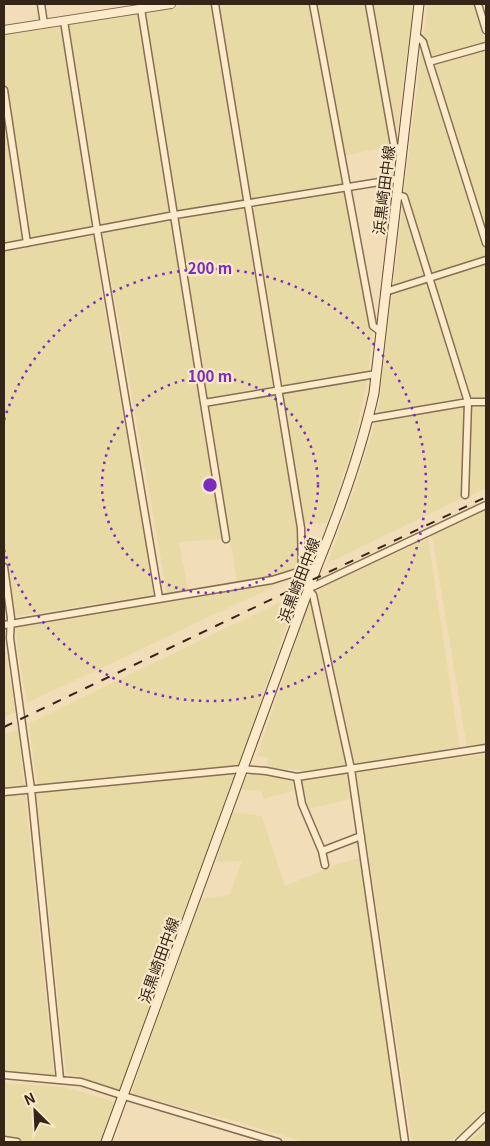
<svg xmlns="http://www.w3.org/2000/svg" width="490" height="1146" font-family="Georgia,'Noto Sans JP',serif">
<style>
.farmland{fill:#e7daa5}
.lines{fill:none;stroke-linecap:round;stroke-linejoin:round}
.minor-casing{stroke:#886d52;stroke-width:9}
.tertiary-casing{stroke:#886d52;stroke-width:10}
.secondary-casing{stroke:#694d36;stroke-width:11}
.minor{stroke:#fcebcb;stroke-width:6}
.tertiary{stroke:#fcebcb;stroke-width:8}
.secondary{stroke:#fcebcb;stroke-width:9}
.rail{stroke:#352519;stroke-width:2;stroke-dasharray:9 9;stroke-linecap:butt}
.ring{fill:none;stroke:#7b2cbf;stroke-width:2.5;stroke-dasharray:2.5 5}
.labels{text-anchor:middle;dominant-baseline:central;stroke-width:4.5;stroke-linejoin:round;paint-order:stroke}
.street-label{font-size:15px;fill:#352519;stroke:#f8e8c8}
.centre{fill:#7b2cbf;stroke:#f8e8c8;stroke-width:2.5}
.ring-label{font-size:15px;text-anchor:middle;font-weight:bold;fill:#7b2cbf;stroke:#f8e8c8;stroke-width:4.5;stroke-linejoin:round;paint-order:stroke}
</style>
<rect width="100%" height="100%" fill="#f1deb8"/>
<path class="farmland" d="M 196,4 L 212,4 L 245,202 L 177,212 L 144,12 Z
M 218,4 L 311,4 L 345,186 L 251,201 Z
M 316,4 L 368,4 L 392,146 L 343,156 Z
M 372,4 L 413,4 L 396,143 Z
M 428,4 L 475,4 L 486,43 L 431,59 L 423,36 Z
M 138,14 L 172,213 L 101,227 L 68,25 Z
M 62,26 L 94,228 L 29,240 L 4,78 L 4,35 Z
M 422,47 L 486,252 L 486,258 L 430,276 L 404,192 Z
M 486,49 L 486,236 L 433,65 Z
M 4,118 L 24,241 L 4,245 Z
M 345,191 L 369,326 L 373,334 L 368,373 L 282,387 L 253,207 Z
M 403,203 L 427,277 L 393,287 Z
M 244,208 L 274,389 L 207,399 L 178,217 Z
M 171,219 L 223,539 L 179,542 L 188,590 L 167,594 L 103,233 Z
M 90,236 L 94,237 L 103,302 L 154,591 L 151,595 L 19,616 L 15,614 L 4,549 L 4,252 Z
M 486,263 L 486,398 L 468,398 L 432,280 Z
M 427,281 L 464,397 L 378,414 L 392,292 Z
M 367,378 L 356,436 L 327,523 L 305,524 L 282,393 Z
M 275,394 L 298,528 L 299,567 L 272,577 L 237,582 L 209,406 Z
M 464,405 L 462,498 L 328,563 L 355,487 L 375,423 L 387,419 Z
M 471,405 L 486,405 L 486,488 L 469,496 Z
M 486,510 L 486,745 L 467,748 L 432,536 Z
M 428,538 L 460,748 L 355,764 L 318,596 L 321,588 Z
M 283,582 L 27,703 L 17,645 L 16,628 Z
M 297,594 L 239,766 L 37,785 L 29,723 Z
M 310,599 L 346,764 L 306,771 L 267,767 L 268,758 L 257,756 Z
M 4,642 L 15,712 L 4,717 Z
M 18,729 L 24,785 L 4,787 L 4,735 Z
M 486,754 L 486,1107 L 472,1123 L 450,1142 L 412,1142 L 356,773 Z
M 237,772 L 172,945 L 122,1088 L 118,1090 L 66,1073 L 36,792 Z
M 253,774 L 292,781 L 295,790 L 263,799 L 262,792 L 241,789 L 247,776 Z
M 347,774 L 351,799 L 308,809 L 302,781 Z
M 25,793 L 54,1075 L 4,1071 L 4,795 Z
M 232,812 L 262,816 L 285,886 L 338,864 L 360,858 L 401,1142 L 304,1142 L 242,1123 L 133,1094 L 132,1091 L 201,899 L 230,895 L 242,861 L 216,862 Z
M 4,1083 L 64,1087 L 116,1102 L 101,1142 L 33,1142 L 4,1137 Z
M 486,1124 L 486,1142 L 467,1142 L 476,1135 Z"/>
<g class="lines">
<g class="minor-casing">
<path id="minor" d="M 41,4 L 44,24
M 215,4 L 301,528 L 302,569
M 313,4 L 373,326 L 381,332
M 369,4 L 394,145 L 401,152
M 478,4 L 486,30
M 141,9 L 204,403
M 64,21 L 97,230 L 159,598
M 416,35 L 423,42 L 429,62 L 486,46
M 429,62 L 486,243
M 4,90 L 27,243
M 396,194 L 404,197 L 468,402 L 465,495
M 4,247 L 175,215 L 398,179
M 385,292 L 486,260
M 368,419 L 468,402 L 486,402
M 226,539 L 204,403 L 376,374
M 4,567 L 11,618 L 10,638 L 31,789 L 60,1079
M 4,625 L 272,580 L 317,566
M 297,777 L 302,804 L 322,851 L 361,836
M 4,792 L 242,769 L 266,771 L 297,777 L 486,748
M 322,851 L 325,865
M 4,1075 L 81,1082 L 124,1096 L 278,1142
M 4,1140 L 17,1142
M 405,1142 L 351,769 L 313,595 L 308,589 L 486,505
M 459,1142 L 486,1116"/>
</g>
<g class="tertiary-casing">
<path id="tertiary" d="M 4,30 L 171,4"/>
</g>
<g class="secondary-casing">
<path id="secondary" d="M 106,1142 L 317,566 C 340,510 361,452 374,393 L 419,4"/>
</g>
<use href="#minor" class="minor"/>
<use href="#tertiary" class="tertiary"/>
<use href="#secondary" class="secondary"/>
<path class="rail" d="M 4,727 L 486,497"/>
</g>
<g class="ring">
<circle cx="210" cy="485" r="108"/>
<path d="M4 420A216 216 0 1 1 4 550"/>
</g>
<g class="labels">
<g class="street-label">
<text transform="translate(383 190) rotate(-83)">浜黒崎田中線</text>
<text transform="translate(298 580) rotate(-69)">浜黒崎田中線</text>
<text transform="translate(158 960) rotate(-70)">浜黒崎田中線</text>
</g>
</g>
<circle cx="210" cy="485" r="8" class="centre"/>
<g class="ring-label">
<text x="210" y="274">200 m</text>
<text x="210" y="382">100 m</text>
</g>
<rect width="490" height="1146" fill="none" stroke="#352519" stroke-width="10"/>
<g transform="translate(35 1111) rotate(336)" stroke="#f8e8c8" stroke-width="4" paint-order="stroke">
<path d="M0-4L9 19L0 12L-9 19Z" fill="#352519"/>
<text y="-8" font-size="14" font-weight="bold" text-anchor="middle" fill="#352519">N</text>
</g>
</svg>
